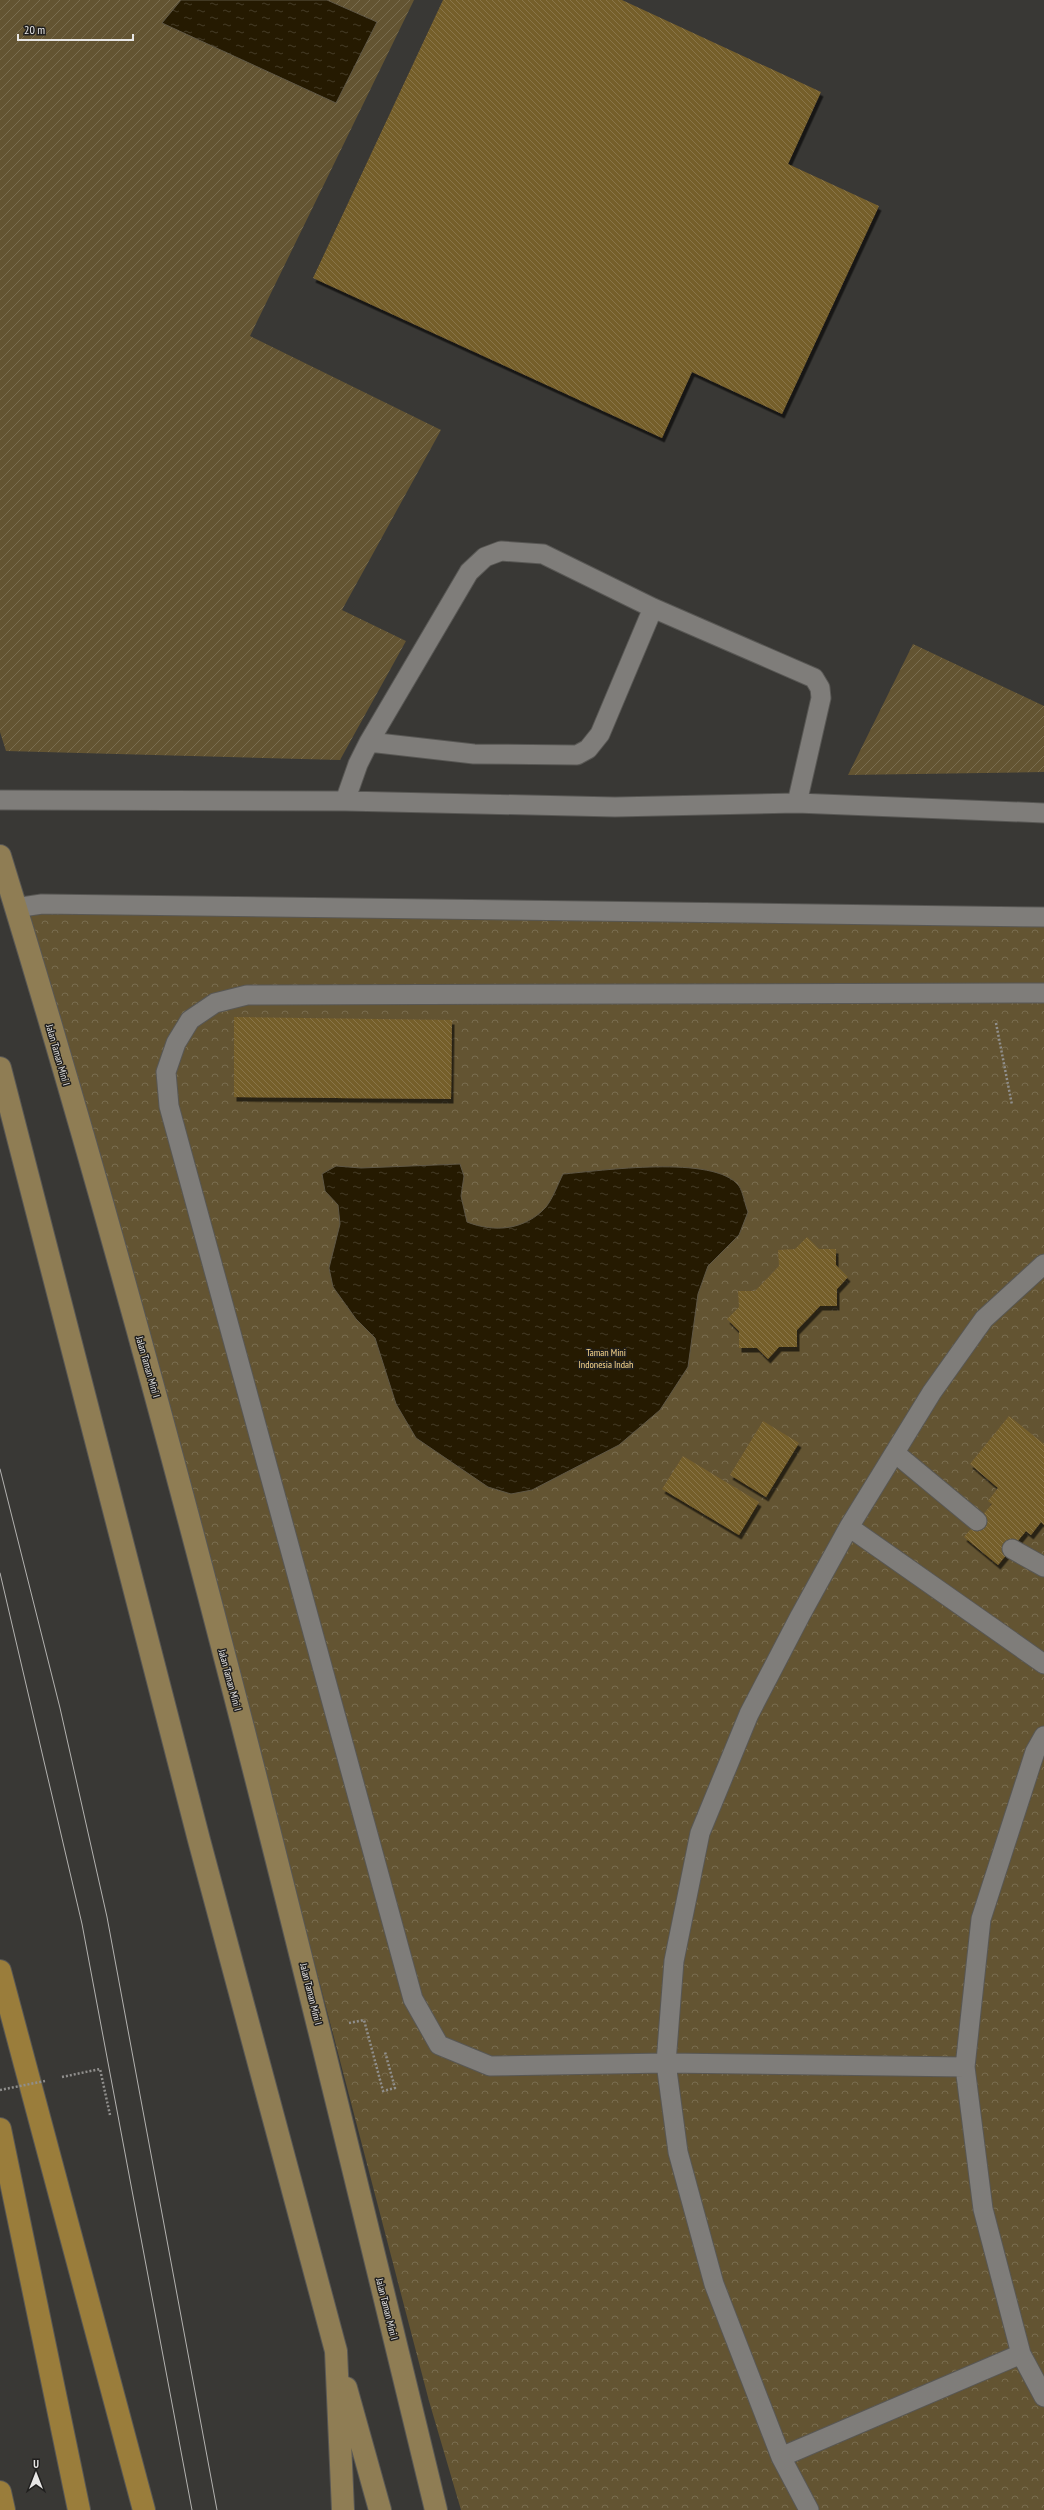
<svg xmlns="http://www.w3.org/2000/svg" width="1044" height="2510" font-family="'PT Sans Narrow',sans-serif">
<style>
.park{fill:url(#park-crowns)}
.garden{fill:url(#garden-furrows)}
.water{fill:url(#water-ripples);stroke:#5f5745}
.building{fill:url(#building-back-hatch);filter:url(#shadow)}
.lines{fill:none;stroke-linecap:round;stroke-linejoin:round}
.service-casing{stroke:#585754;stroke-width:21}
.primary-casing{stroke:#585754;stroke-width:24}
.motorway-casing{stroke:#585754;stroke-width:24}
.path{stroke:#908f8d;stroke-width:2.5;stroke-dasharray:2 2;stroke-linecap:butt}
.service{stroke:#7f7d7a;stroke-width:19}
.primary{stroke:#8f7d54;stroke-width:22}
.motorway{stroke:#9a7d3b;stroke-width:22}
.tram{stroke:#b3b2b0;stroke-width:1}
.path-bridge{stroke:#908f8d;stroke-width:2.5;stroke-dasharray:2 2;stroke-linecap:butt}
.labels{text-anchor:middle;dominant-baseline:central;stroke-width:3;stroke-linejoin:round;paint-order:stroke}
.street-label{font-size:10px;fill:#e7e6e5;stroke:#201f1e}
.park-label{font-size:10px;fill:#feda8d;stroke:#201f1e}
</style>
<defs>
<pattern id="park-crowns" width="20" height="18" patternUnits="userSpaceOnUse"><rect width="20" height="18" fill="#635432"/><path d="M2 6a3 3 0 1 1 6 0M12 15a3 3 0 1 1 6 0" fill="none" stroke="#796d50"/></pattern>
<pattern id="garden-furrows" width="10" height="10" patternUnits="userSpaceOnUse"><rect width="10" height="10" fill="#635432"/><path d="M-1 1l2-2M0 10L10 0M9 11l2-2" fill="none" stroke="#796d50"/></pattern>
<pattern id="water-ripples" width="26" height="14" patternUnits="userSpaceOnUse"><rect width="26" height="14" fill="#251a01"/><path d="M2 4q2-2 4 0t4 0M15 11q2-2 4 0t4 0" fill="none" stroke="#453b26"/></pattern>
<pattern id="building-back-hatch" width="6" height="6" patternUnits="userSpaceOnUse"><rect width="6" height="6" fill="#755e2c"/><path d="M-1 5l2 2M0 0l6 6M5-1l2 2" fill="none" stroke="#89754a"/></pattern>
<filter id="shadow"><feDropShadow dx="2.5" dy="4.5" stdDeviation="0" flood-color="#0009"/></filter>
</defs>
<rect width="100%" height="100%" fill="#393835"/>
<path class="park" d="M 29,913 L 1044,925 L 1044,2510 L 461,2510 L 429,2401 L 224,1617 Z"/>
<path class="garden" d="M 0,0 L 414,0 L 250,336 L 441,430 L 342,610 L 406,641 L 340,760 L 6,751 L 0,732 Z
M 913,644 L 1044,706 L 1044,772 L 848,775 Z"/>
<path class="water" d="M 181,0 L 327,0 L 377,22 L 336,103 L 162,23 Z
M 460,1164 L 464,1176 L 461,1196 L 467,1222 C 495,1233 525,1230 546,1207 C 553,1198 558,1184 563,1174 C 600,1171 715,1154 739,1186 C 743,1192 745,1205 748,1212 L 739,1235 L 708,1266 L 698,1294 L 688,1367 L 660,1410 L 619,1445 L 532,1490 L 511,1494 L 488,1487 L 416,1438 L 396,1404 L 375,1338 L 356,1319 L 333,1287 L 329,1268 L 340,1224 L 338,1205 L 325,1191 L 322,1174 L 336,1166 L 361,1168 Z"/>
<path class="building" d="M 443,0 L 622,0 L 821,92 L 788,164 L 879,206 L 782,414 L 692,372 L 662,438 L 313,278 Z
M 234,1017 L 452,1020 L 451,1099 L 234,1097 Z
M 807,1237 L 819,1249 L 836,1249 L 836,1265 L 848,1277 L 837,1289 L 837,1306 L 820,1306 L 797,1330 L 797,1347 L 779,1347 L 768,1359 L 757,1348 L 739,1348 L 739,1331 L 727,1319 L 739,1307 L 738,1291 L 755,1291 L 779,1266 L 778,1250 L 795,1249 Z
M 1009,1416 L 1044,1444 L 1044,1525 L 1041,1522 L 1031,1535 L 1026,1531 L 998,1565 L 964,1537 L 992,1504 L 988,1501 L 998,1488 L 970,1464 Z
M 763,1421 L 799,1443 L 766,1497 L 730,1475 Z
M 683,1456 L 759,1502 L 739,1535 L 662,1489 Z"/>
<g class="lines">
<g class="service-casing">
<path id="service" d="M 369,742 L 474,754 L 577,755 L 588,749 L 600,734 L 653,608
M 0,800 L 345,801 L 615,807 L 797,803 L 1044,813
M 345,801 L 358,764 L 369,742 L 469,572 L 485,557 L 501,551 L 543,554 L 653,608 L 814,678 L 820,688 L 821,698 L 797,803
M 15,908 L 42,904 L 1044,917
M 895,1453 L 977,1521
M 849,1527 L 1044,1664
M 1012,1549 L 1044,1567
M 1044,1736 L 1035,1752 L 981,1919 L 965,2067 L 983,2209 L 1021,2354 L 1044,2397
M 965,2067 L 666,2063 L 490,2066 L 439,2045 L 413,1999 L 169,1106 L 166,1072 L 176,1043 L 190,1020 L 215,1003 L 247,995 L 1044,993
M 781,2457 L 1021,2354
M 809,2510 L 781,2457 L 714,2284 L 678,2152 L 666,2063 L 674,1961 L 700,1833 L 749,1714 L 800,1616 L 849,1527 L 932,1392 L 984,1319 L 1044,1264"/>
</g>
<g class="primary-casing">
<path id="primary" d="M 0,856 C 168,1401 302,1956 436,2510
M 0,1068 L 199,1840 L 336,2351 L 343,2510
M 346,2388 L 380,2510"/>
</g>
<g class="motorway-casing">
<path id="motorway" d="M 0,1971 L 144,2510
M 0,2129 L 79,2510
M 0,2492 L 4,2510"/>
</g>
<path class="path" d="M 996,1023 L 1012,1105
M 349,2023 L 364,2020 L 383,2091 L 395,2088 L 385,2052
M 62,2077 L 100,2069 L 110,2115"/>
<use href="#service" class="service"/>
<use href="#primary" class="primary"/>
<use href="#motorway" class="motorway"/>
<path class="tram" d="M 0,1469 L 60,1708 L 107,1917 L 217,2510
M 0,1573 L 82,1924 L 192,2510"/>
<path class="path-bridge" d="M 0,2090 L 45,2081"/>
</g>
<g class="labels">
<g class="street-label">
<text transform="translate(58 1055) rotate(74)">Jalan Taman Mini I</text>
<text transform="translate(148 1367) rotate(74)">Jalan Taman Mini I</text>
<text transform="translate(230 1680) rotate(75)">Jalan Taman Mini I</text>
<text transform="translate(311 1994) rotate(76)">Jalan Taman Mini I</text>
<text transform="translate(387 2309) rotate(76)">Jalan Taman Mini I</text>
</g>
<g class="park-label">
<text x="606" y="1352">Taman Mini<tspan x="606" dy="12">Indonesia Indah</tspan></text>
</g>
</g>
<g transform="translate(36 2474)" stroke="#201f1e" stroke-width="3" paint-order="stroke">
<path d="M0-3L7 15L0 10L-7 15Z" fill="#e7e6e5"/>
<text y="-6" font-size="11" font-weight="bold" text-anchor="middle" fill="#e7e6e5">U</text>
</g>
<path d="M18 34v6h115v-6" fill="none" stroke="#e7e6e5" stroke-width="2"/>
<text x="24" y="34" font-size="12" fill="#e7e6e5" stroke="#201f1e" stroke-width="3" paint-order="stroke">20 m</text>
</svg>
